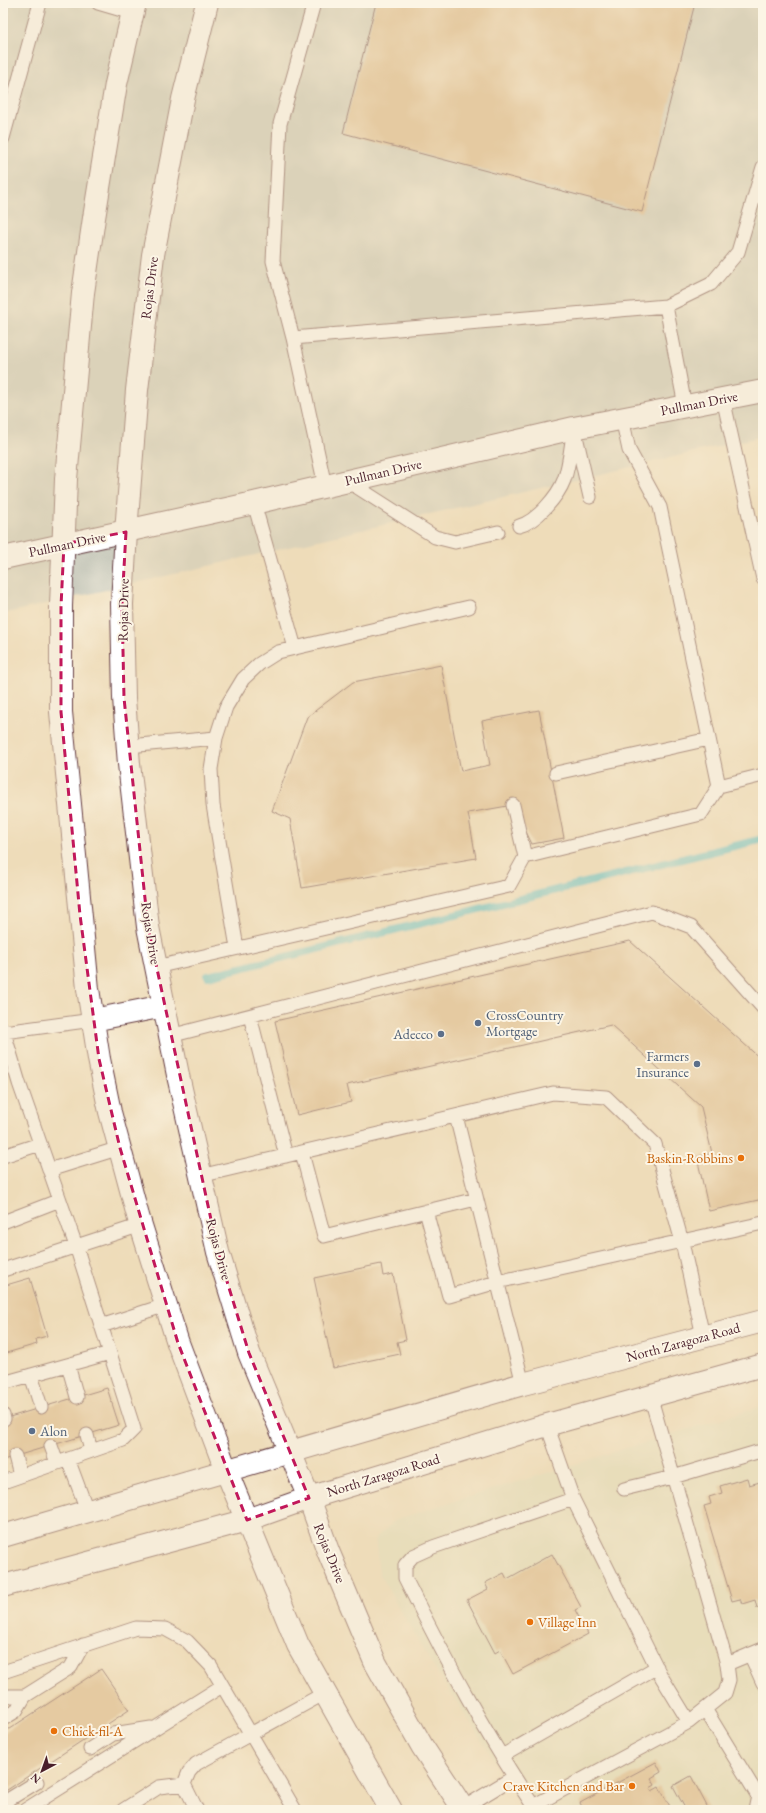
<svg xmlns="http://www.w3.org/2000/svg" width="766" height="1813" font-family="'EB Garamond',serif">
<style>
.built{fill:#e0ddbb}
.industrial{fill:#c4c6b9}
.lines{fill:none;stroke-linecap:round;stroke-linejoin:round}
.stream{stroke:#53c0cc;stroke-width:8}
.building{fill:#d9b483}
.service-casing{stroke:#633b40;stroke-width:15}
.tertiary-casing{stroke:#633b40;stroke-width:24}
.secondary-casing{stroke:#633b40;stroke-width:24}
.service{stroke:#fff;stroke-width:13}
.tertiary{stroke:#fff;stroke-width:22}
.secondary{stroke:#fff;stroke-width:22}
.marked{fill:none;stroke:#c2185b;stroke-width:3;stroke-dasharray:8 5;stroke-linejoin:round}
.service-dot{fill:#5c6f8a;stroke:#fcf5e5;stroke-width:1.5}
.food-dot{fill:#e8710a;stroke:#fcf5e5;stroke-width:1.5}
.labels{text-anchor:middle;dominant-baseline:central;stroke-width:4;stroke-linejoin:round;paint-order:stroke}
.street-label{font-size:14px;fill:#4a1f2b;stroke:#fcf5e5}
.service-label{font-size:14px;fill:#4e5e75;stroke:#fcf5e5;text-anchor:start}
.food-label{font-size:14px;fill:#c56008;stroke:#fcf5e5;text-anchor:end}
</style>
<rect width="100%" height="100%" fill="#fcf5e5"/>
<filter id="ink" filterUnits="userSpaceOnUse"><feTurbulence type="fractalNoise" baseFrequency=".025" numOctaves="2"/><feDisplacementMap in="SourceGraphic" scale="8" xChannelSelector="R" yChannelSelector="G"/><feConvolveMatrix kernelMatrix="1 2 1 2 8 2 1 2 1" color-interpolation-filters="sRGB"/></filter>
<filter id="wash" filterUnits="userSpaceOnUse"><feTurbulence type="fractalNoise" baseFrequency=".012" numOctaves="4" result="noise"/><feDisplacementMap in="SourceGraphic" scale="16" xChannelSelector="R" yChannelSelector="G"/><feGaussianBlur stdDeviation="0.9" result="paint"/><feColorMatrix in="noise" values="0 0 0 0 0 0 0 0 0 0 0 0 0 0 0 0 0 1.4 0 .05"/><feComposite in="paint" operator="in"/></filter>
<g filter="url(#wash)">
<rect width="100%" height="100%" fill="#eedcb9"/>
<path class="built" d="M 763,1406 L 763,1810 L 527,1810 L 430,1661 L 379,1574 L 375,1538 L 397,1519 Z"/>
<path class="industrial" d="M 3,3 L 763,3 L 763,436 L 3,614 Z"/>
<g class="lines">
<path class="stream" d="M 208,976 L 763,839"/>
</g>
<g id="blocks">
<path class="building" d="M 376,3 L 695,3 L 642,212 L 343,133 Z
M 441,665 L 461,771 L 490,765 L 482,721 L 539,710 L 564,838 L 532,844 L 513,805 L 468,813 L 476,858 L 302,888 L 290,819 L 272,811 L 307,717 L 353,682 Z
M 630,941 L 763,1061 L 763,1199 L 709,1211 L 697,1157 L 712,1153 L 701,1107 L 611,1025 L 347,1085 L 351,1102 L 297,1115 L 275,1021 Z
M 381,1264 L 383,1276 L 393,1274 L 406,1340 L 397,1342 L 400,1354 L 333,1368 L 314,1278 Z
M 30,1278 L 47,1336 L 36,1339 L 37,1344 L 3,1354 L 3,1286 Z
M 107,1388 L 119,1425 L 3,1460 L 3,1419 Z
M 747,1478 L 749,1485 L 760,1482 L 763,1492 L 763,1606 L 757,1608 L 755,1600 L 742,1604 L 740,1599 L 732,1601 L 704,1506 L 711,1504 L 709,1497 L 722,1493 L 720,1486 Z
M 552,1554 L 581,1607 L 575,1610 L 588,1634 L 513,1674 L 500,1650 L 495,1653 L 467,1600 L 488,1589 L 485,1583 L 504,1573 L 507,1579 Z
M 101,1669 L 129,1710 L 4,1792 L 3,1733 Z
M 656,1762 L 661,1772 L 651,1778 L 655,1785 L 650,1788 L 652,1791 L 659,1787 L 672,1810 L 584,1810 L 580,1803 Z
M 691,1776 L 709,1810 L 686,1810 L 673,1786 Z"/>
</g>
</g>
<g filter="url(#ink)">
<use href="#blocks" fill-opacity="0" stroke="#633b40" stroke-width="1"/>
<g class="lines">
<g class="service-casing">
<path id="service" d="M 98,3 L 132,13
M 3,138 L 40,3
M 666,306 L 711,284 L 738,252 L 763,167
M 293,338 L 273,261 L 280,124 L 314,3
M 723,398 L 763,579
M 622,418 L 629,450 L 660,507 L 719,786
M 575,432 L 590,497
M 346,480 L 435,537 L 455,542 L 498,532
M 325,486 L 293,338 L 666,306 L 685,406
M 254,503 L 295,648
M 519,526 C 536,522 558,496 564,480 C 570,464 571,444 574,428
M 128,746 L 216,738
M 556,773 L 709,739
M 513,805 L 525,857
M 237,948 L 213,805 L 211,769 L 216,738 L 226,707 L 243,679 L 259,664 L 278,652 L 469,607
M 156,967 L 509,886 L 525,857 L 701,814 L 719,786 L 763,775
M 250,1016 L 286,1156
M 3,1029 L 19,1083 L 76,1246 L 134,1429 L 123,1440 L 3,1482
M 4,1032 L 93,1020
M 170,1036 L 652,912 L 691,927 L 763,1008
M 456,1116 L 523,1384
M 302,1153 L 324,1236 L 476,1199
M 3,1156 L 40,1144
M 49,1170 L 120,1148
M 200,1176 L 553,1093 L 606,1097 L 655,1144 L 682,1242 L 703,1336
M 426,1211 L 449,1296 L 497,1282 L 763,1223
M 3,1222 L 60,1200
M 3,1270 L 141,1225
M 101,1326 L 166,1305
M 68,1365 L 77,1397
M 31,1375 L 41,1407
M 3,1383 L 110,1353
M 3,1415 L 4,1419
M 547,1425 L 573,1499
M 87,1435 L 91,1451
M 51,1446 L 57,1463
M 15,1456 L 20,1476
M 68,1459 L 87,1510
M 624,1489 L 673,1477 L 757,1452
M 750,1654 L 763,1683
M 727,1664 L 763,1649
M 3,1672 L 136,1628 L 165,1629 L 187,1641 L 211,1666 L 295,1810
M 3,1699 L 9,1696 L 25,1696
M 705,1709 L 758,1796 L 755,1810
M 3,1719 L 16,1711 L 25,1696 L 71,1667 L 83,1645
M 90,1749 L 113,1734 L 151,1728
M 502,1756 L 657,1667
M 3,1803 L 37,1782
M 533,1806 L 689,1722
M 463,1808 L 514,1777
M 25,1810 L 222,1686
M 123,1810 L 159,1787 L 184,1784
M 197,1810 L 184,1784 L 189,1772 L 196,1764 L 325,1693
M 536,1810 C 486,1736 445,1658 405,1578 L 405,1565 L 413,1556 L 433,1547 L 573,1499 L 661,1676 L 689,1722 L 725,1693 L 729,1680 L 727,1664 L 650,1395"/>
</g>
<g class="tertiary-casing">
<path id="tertiary" d="M 3,558 L 254,503 L 574,428 L 763,391"/>
</g>
<g class="secondary-casing">
<path id="secondary" d="M 135,3 L 116,84 L 94,218 L 83,293 L 66,479 L 61,606 L 61,712 L 88,989 L 99,1059 L 110,1112 L 138,1216 L 178,1343 L 226,1470 L 298,1645 L 391,1810
M 207,3 L 183,99 L 153,255 L 137,390 L 126,532 L 122,604 L 124,698 L 129,764 L 148,927 L 179,1080 L 218,1252 L 249,1353 L 309,1498 L 328,1551 L 375,1662 L 422,1746 L 464,1810
M 93,1020 L 164,1006
M 3,1536 L 523,1384 L 763,1321
M 3,1586 L 247,1520 L 309,1498 L 547,1425 L 763,1365"/>
</g>
<use href="#service" class="service"/>
<use href="#tertiary" class="tertiary"/>
<use href="#secondary" class="secondary"/>
</g>
</g>
<path d="M0 0H766V1813H0ZM 126,532 L 122,604 L 124,698 L 148,927 L 218,1252 L 249,1353 L 309,1498 L 247,1520 L 178,1343 L 120,1148 L 99,1059 L 80,915 L 61,712 L 61,606 L 64,544 Z" fill="#eedcb9" fill-opacity=".55" fill-rule="evenodd"/>
<path class="marked" d="M 126,532 L 122,604 L 124,698 L 148,927 L 218,1252 L 249,1353 L 309,1498 L 247,1520 L 178,1343 L 120,1148 L 99,1059 L 80,915 L 61,712 L 61,606 L 64,544 Z"/>
<g class="service-dot">
<circle cx="478" cy="1023" r="4"/>
<circle cx="441" cy="1034" r="4"/>
<circle cx="697" cy="1064" r="4"/>
<circle cx="32" cy="1431" r="4"/>
</g>
<g class="food-dot">
<circle cx="741" cy="1158" r="4"/>
<circle cx="530" cy="1622" r="4"/>
<circle cx="54" cy="1731" r="4"/>
<circle cx="632" cy="1786" r="4"/>
</g>
<g class="labels">
<g class="street-label">
<text transform="translate(149 288) rotate(-83)">Rojas Drive</text>
<text transform="translate(699 403) rotate(-11)">Pullman Drive</text>
<text transform="translate(383 472) rotate(-13)">Pullman Drive</text>
<text transform="translate(67 544) rotate(-12)">Pullman Drive</text>
<text transform="translate(123 610) rotate(-89)">Rojas Drive</text>
<text transform="translate(151 933) rotate(81)">Rojas Drive</text>
<text transform="translate(219 1249) rotate(75)">Rojas Drive</text>
<text transform="translate(683 1342) rotate(-15)">North Zaragoza Road</text>
<text transform="translate(383 1475) rotate(-17)">North Zaragoza Road</text>
<text transform="translate(330 1553) rotate(68)">Rojas Drive</text>
</g>
<g class="service-label">
<text x="486" y="1015">CrossCountry<tspan x="486" dy="16">Mortgage</tspan></text>
<text x="433" y="1034" text-anchor="end">Adecco</text>
<text x="689" y="1056" text-anchor="end">Farmers<tspan x="689" dy="16">Insurance</tspan></text>
<text x="40" y="1431">Alon</text>
</g>
<g class="food-label">
<text x="733" y="1158">Baskin-Robbins</text>
<text x="538" y="1622" text-anchor="start">Village Inn</text>
<text x="62" y="1731" text-anchor="start">Chick-fil-A</text>
<text x="624" y="1786">Crave Kitchen and Bar</text>
</g>
</g>
<rect width="766" height="1813" fill="none" stroke="#fcf5e5" stroke-width="16"/>
<g transform="translate(42 1771) rotate(221)" stroke="#fcf5e5" stroke-width="3" paint-order="stroke">
<path d="M0-3L7 15L0 10L-7 15Z" fill="#4a1f2b"/>
<text y="-6" font-size="11" font-weight="bold" text-anchor="middle" fill="#4a1f2b">N</text>
</g>
</svg>
